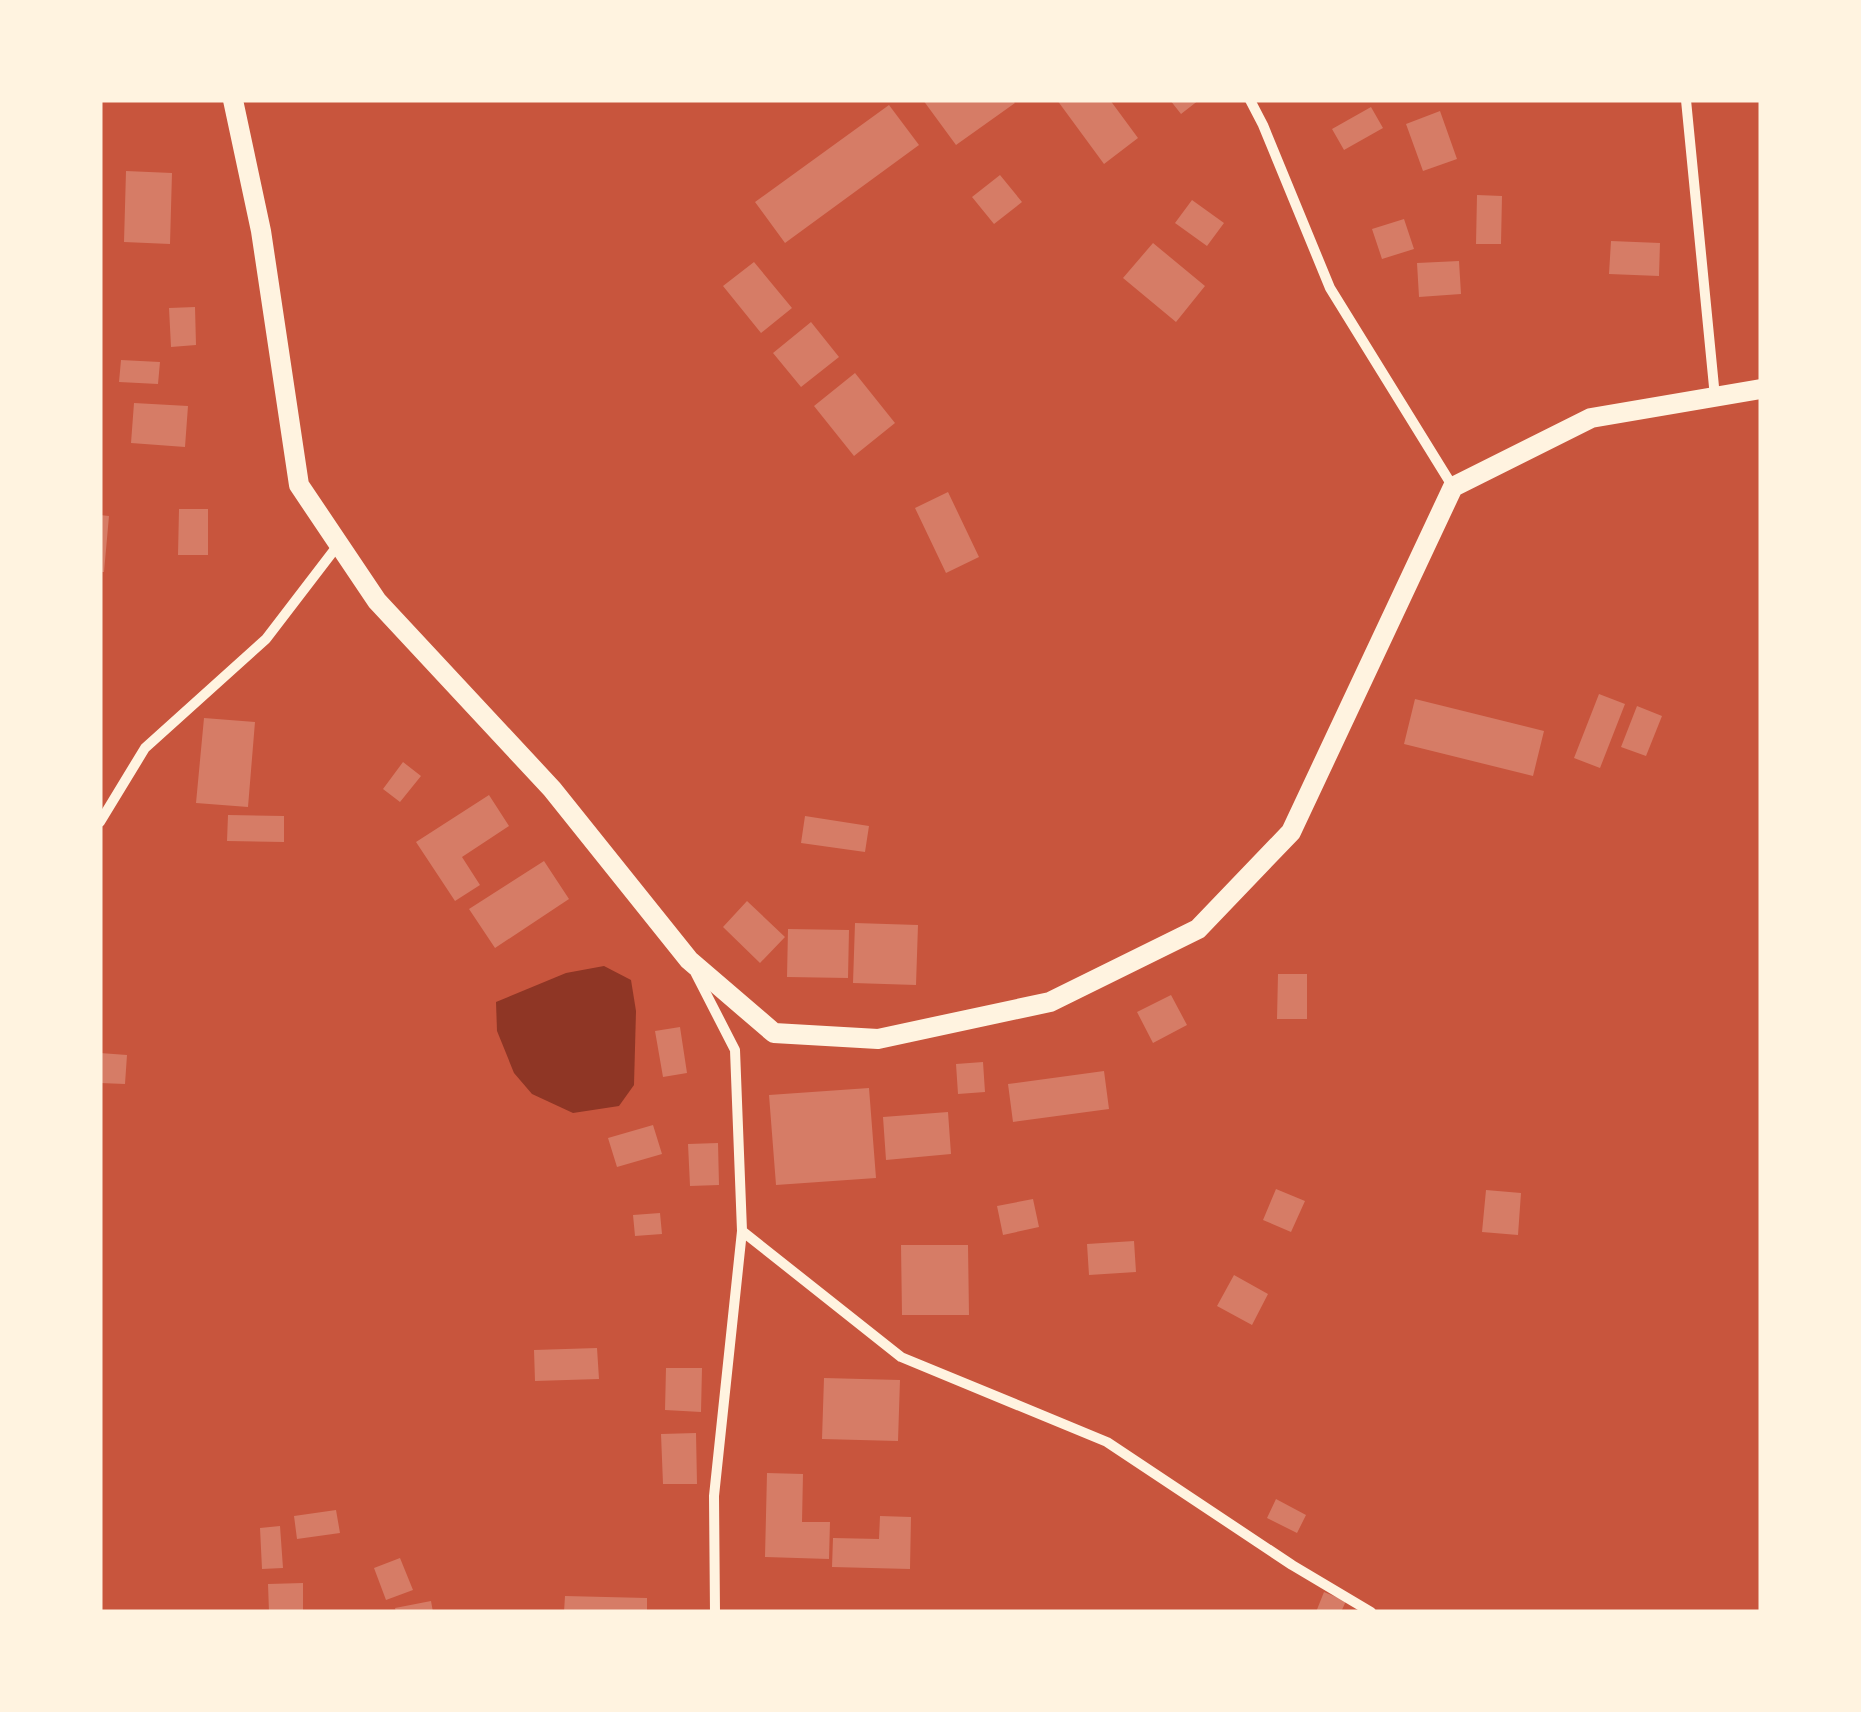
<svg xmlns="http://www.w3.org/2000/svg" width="1861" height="1712" font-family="'PT Sans Narrow',sans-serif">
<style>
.water{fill:#8f3625}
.building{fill:#d67c66}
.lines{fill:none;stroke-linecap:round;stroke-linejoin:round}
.minor{stroke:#fff3e0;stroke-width:10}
.secondary{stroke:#fff3e0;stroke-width:20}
</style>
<rect width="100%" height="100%" fill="#c8553d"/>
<path class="water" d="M 604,966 L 631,980 L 636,1011 L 634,1085 L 619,1106 L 573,1113 L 532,1094 L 514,1073 L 497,1031 L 496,1002 L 566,973 Z"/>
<path class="building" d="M 923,100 L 1012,100 L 1015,103 L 956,145 Z
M 1057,100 L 1110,100 L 1138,138 L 1104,164 Z
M 1170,100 L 1199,100 L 1181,114 Z
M 889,105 L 919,145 L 785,243 L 755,202 Z
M 1371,107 L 1383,128 L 1344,150 L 1332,129 Z
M 1440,111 L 1457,159 L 1423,171 L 1406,124 Z
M 126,171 L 172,173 L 170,244 L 124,242 Z
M 1000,175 L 1022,202 L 994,224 L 972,197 Z
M 1477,195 L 1502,196 L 1501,244 L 1476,244 Z
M 1192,200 L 1224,223 L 1207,246 L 1175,223 Z
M 1404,219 L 1414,249 L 1382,259 L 1372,229 Z
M 1611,241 L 1660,243 L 1659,276 L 1609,274 Z
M 1153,243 L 1205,286 L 1176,322 L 1123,278 Z
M 1459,261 L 1461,294 L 1419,297 L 1417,263 Z
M 754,262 L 792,308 L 761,333 L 723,286 Z
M 195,307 L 196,345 L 171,347 L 169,308 Z
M 811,322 L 839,357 L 801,387 L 773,353 Z
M 121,360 L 160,362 L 158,384 L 119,382 Z
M 855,373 L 895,423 L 854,456 L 814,406 Z
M 134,403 L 188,406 L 185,447 L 131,443 Z
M 948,492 L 979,557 L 946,573 L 915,508 Z
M 179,509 L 208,509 L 208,555 L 178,555 Z
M 100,515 L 109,516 L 104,572 L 100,572 Z
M 1599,694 L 1625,704 L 1600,768 L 1574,758 Z
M 1415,699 L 1544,731 L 1533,776 L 1404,744 Z
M 1637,706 L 1662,716 L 1646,756 L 1621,747 Z
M 204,718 L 255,722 L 248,807 L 196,803 Z
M 403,762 L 421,776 L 400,802 L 383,789 Z
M 489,795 L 509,826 L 462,857 L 480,885 L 455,901 L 416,842 Z
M 228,815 L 284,816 L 284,842 L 227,841 Z
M 805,816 L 869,826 L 865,852 L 801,843 Z
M 544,861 L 569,899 L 495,948 L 469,909 Z
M 747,901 L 785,937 L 760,963 L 723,927 Z
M 855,923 L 918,925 L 916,985 L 853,983 Z
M 788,929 L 849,930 L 848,978 L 787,977 Z
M 1278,974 L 1307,974 L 1307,1019 L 1277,1019 Z
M 1171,995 L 1187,1025 L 1153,1043 L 1137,1012 Z
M 680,1027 L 687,1073 L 663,1077 L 655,1031 Z
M 100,1053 L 127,1055 L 125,1084 L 100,1083 Z
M 983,1062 L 985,1092 L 958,1094 L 956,1064 Z
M 1104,1071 L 1109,1109 L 1013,1122 L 1008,1084 Z
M 869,1088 L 876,1178 L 776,1185 L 769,1095 Z
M 948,1112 L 951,1154 L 886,1160 L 883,1117 Z
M 653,1125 L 662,1154 L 617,1167 L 608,1138 Z
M 718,1143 L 719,1185 L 690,1186 L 688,1144 Z
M 1276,1189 L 1305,1201 L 1291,1232 L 1263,1220 Z
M 1486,1190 L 1521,1193 L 1518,1235 L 1482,1232 Z
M 1033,1199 L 1039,1227 L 1003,1235 L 997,1206 Z
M 660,1213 L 662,1234 L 635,1236 L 633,1215 Z
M 1134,1241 L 1136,1272 L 1089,1275 L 1087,1244 Z
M 901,1245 L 968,1245 L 969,1315 L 902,1315 Z
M 1234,1275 L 1268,1294 L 1252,1325 L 1217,1306 Z
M 597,1348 L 599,1379 L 535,1381 L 534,1350 Z
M 666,1368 L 702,1368 L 701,1412 L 665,1410 Z
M 824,1378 L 900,1380 L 898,1441 L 822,1439 Z
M 696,1433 L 697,1484 L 663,1484 L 661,1434 Z
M 767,1473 L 803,1474 L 802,1522 L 830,1522 L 829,1559 L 765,1557 Z
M 1276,1499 L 1306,1515 L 1297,1533 L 1267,1518 Z
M 336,1510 L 340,1533 L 297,1539 L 294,1516 Z
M 880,1516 L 911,1517 L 910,1569 L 832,1567 L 833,1538 L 879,1539 Z
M 280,1526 L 283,1568 L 262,1569 L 260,1528 Z
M 400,1558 L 413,1590 L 386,1600 L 374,1568 Z
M 303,1583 L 303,1612 L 269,1612 L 268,1584 Z
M 1324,1592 L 1346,1601 L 1341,1612 L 1316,1612 Z
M 565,1596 L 647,1598 L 647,1612 L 564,1612 Z
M 431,1601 L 433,1612 L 396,1612 L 395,1608 Z"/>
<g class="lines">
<path class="minor" d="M 1250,100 L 1263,125 L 1330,288 L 1453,487
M 1686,100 L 1715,397
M 100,822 L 145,748 L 266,639 L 338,545
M 696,974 L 735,1050 L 742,1231 L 714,1496 L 715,1612
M 742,1231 L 901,1357 L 1107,1442 L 1292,1565 L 1371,1612"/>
<path class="secondary" d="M 233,100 L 261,231 L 299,485 L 377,601 L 552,789 L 689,960 L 774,1033 L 878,1039 L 1050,1002 L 1198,929 L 1291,832 L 1453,487 L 1591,418 L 1761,389"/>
</g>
<rect width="1861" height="1712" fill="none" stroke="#fff3e0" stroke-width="205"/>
</svg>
